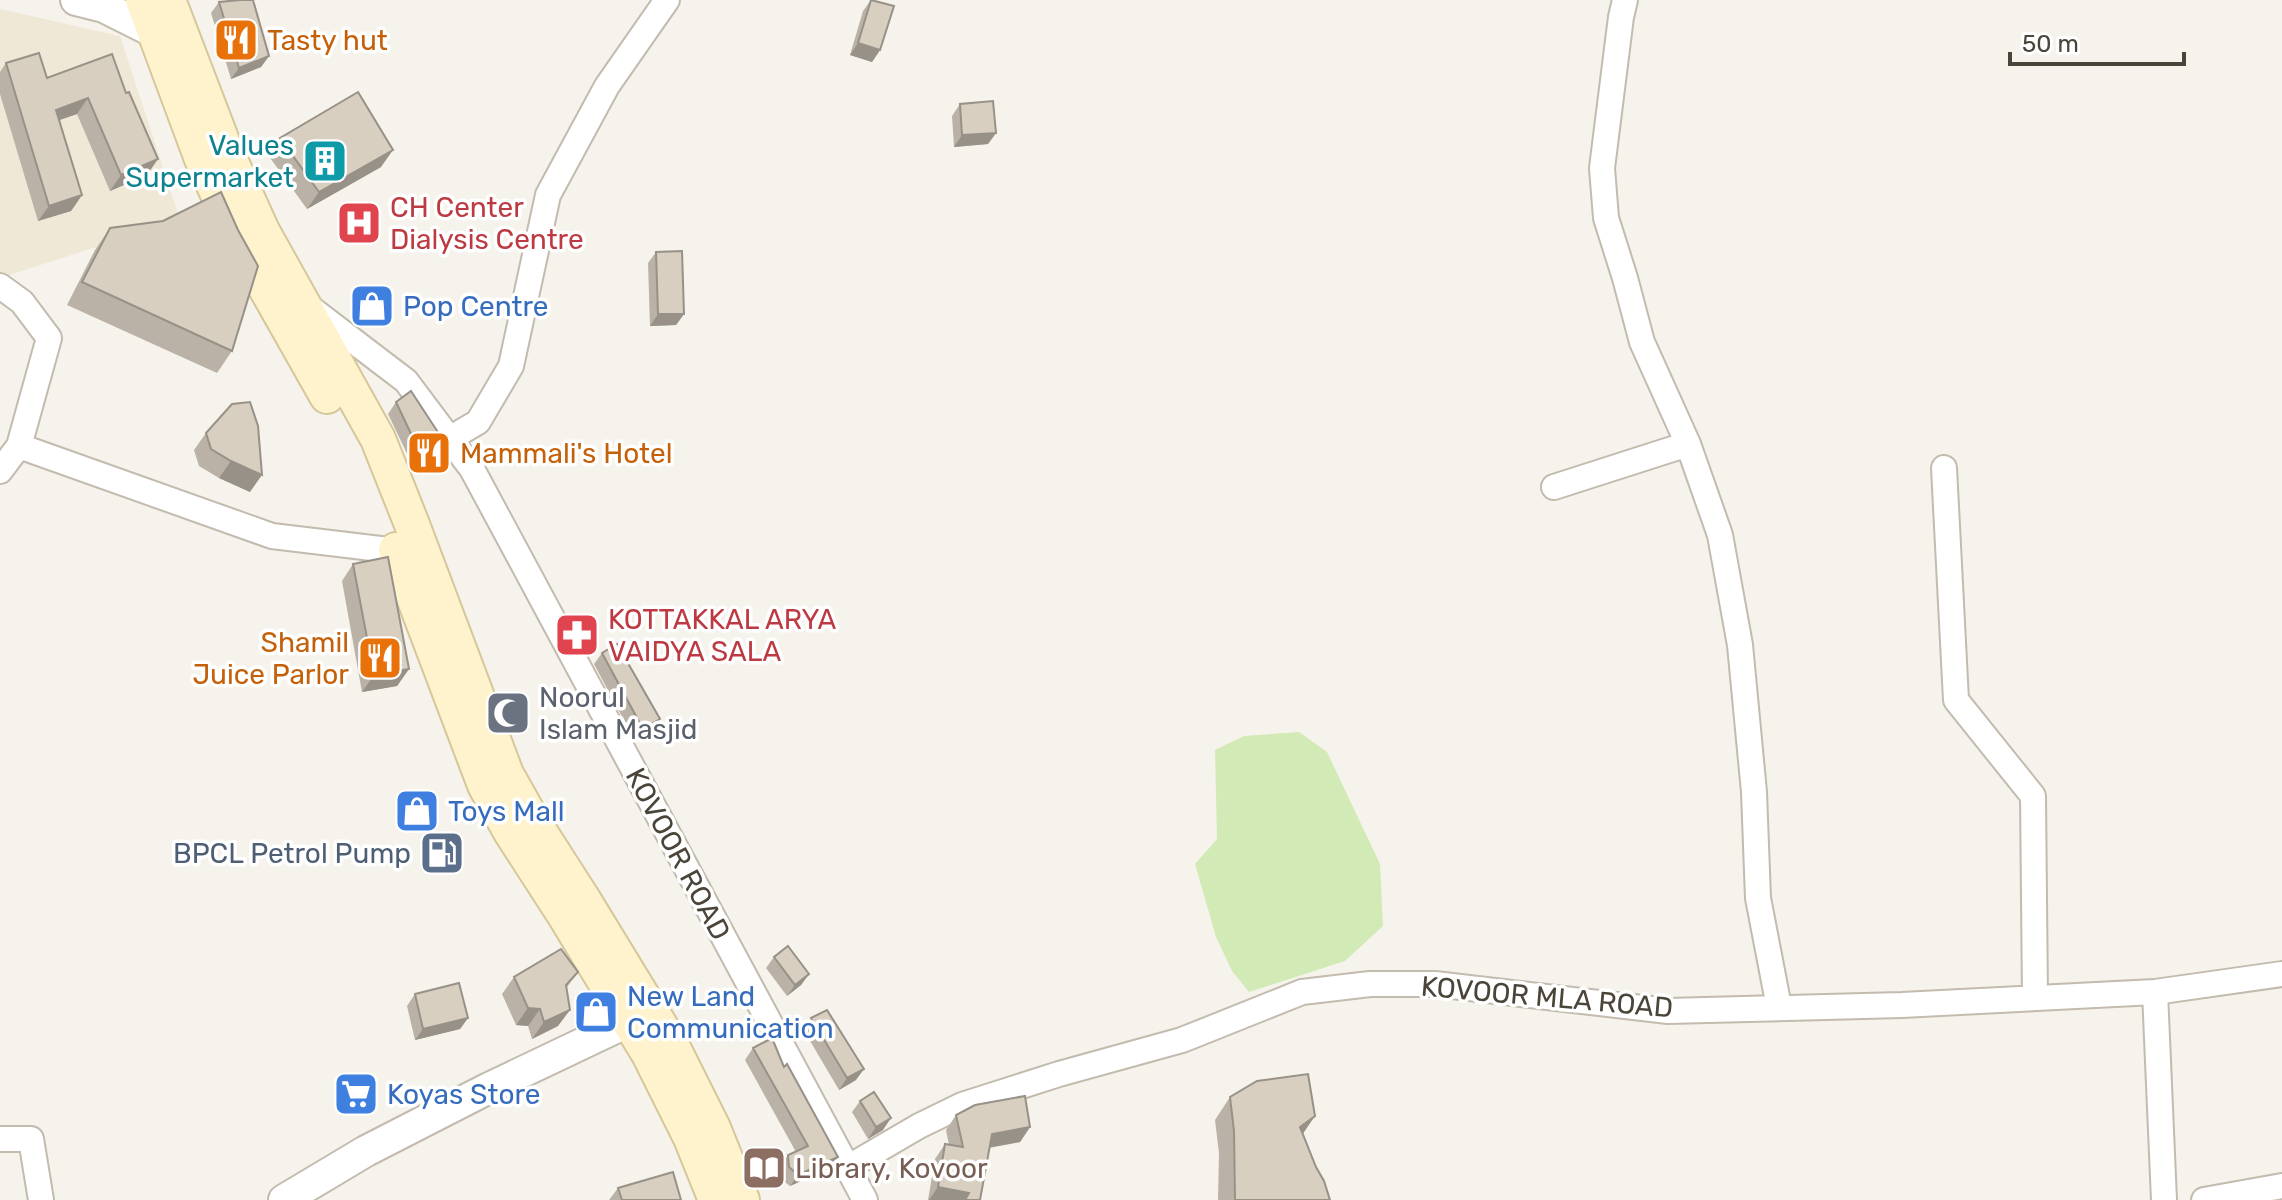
<svg xmlns="http://www.w3.org/2000/svg" width="2282" height="1200" font-family="Rubik,sans-serif">
<style>
.education{fill:#efe8d6}
.green{fill:#d2eab5}
.lines{fill:none;stroke-linecap:round;stroke-linejoin:round}
.minor-casing{stroke:#c2bbae;stroke-width:28}
.tertiary-casing{stroke:#c2bbae;stroke-width:34}
.secondary-casing{stroke:#d6c79b;stroke-width:38}
.minor{stroke:#fff;stroke-width:24}
.tertiary{stroke:#fff;stroke-width:30}
.secondary{stroke:#fff3cd;stroke-width:34}
.wall{fill:#bab2a6}
.shaded-wall{fill:#979187}
.building{fill:#d8cfc1;stroke:#979187;stroke-width:2}
.labels{text-anchor:middle;dominant-baseline:central;stroke-width:7;stroke-linejoin:round;paint-order:stroke}
.food-label{font-size:28px;fill:#c56008;stroke:#fff;text-anchor:start}
.culture-label{font-size:28px;fill:#0d838f;stroke:#fff;text-anchor:end}
.health-label{font-size:28px;fill:#be3a42;stroke:#fff;text-anchor:start}
.shop-label{font-size:28px;fill:#366cbe;stroke:#fff;text-anchor:start}
.worship-label{font-size:28px;fill:#5b616d;stroke:#fff;text-anchor:start}
.service-label{font-size:28px;fill:#4e5e75;stroke:#fff;text-anchor:end}
.street-label{font-size:28px;fill:#4b4439;stroke:#fff}
.education-label{font-size:28px;fill:#785e54;stroke:#fff;text-anchor:start}
</style>
<rect width="100%" height="100%" fill="#f6f3ec"/>
<path class="education" d="M 0,9 L 120,36 L 180,220 L 0,278 Z"/>
<path class="green" d="M 1299,732 L 1327,752 L 1380,864 L 1383,926 L 1345,961 L 1249,992 L 1232,971 L 1216,937 L 1195,864 L 1217,839 L 1215,750 L 1244,736 Z"/>
<g class="lines">
<g class="minor-casing">
<path id="minor" d="M 1625,0 L 1621,17 L 1602,168 L 1606,218 L 1625,278 L 1642,342 L 1688,444 L 1720,535 L 1740,645 L 1754,792 L 1758,898 L 1779,1007
M 0,286 L 22,302 L 49,338 L 19,446
M 309,307 L 406,381 L 472,469 L 865,1200
M 449,439 L 478,422 L 511,366 L 548,195 L 607,86 L 667,0
M 1944,468 L 1956,700 L 2033,796 L 2035,998
M 0,471 L 19,446 L 272,536 L 397,551
M 1554,487 L 1688,444
M 2155,992 L 2164,1200
M 0,1139 L 31,1139 L 41,1200
M 847,1168 L 919,1126 L 962,1105 L 1059,1074 L 1182,1040 L 1302,992 L 1370,984 L 1435,984 L 1668,1011 L 1902,1005 L 2155,992 L 2282,974
M 2204,1200 L 2282,1186"/>
</g>
<g class="tertiary-casing">
<path id="tertiary" d="M 76,0 L 104,7 L 154,32
M 284,1200 L 366,1151 L 489,1088 L 613,1029 L 648,1005"/>
</g>
<g class="secondary-casing">
<path id="secondary" d="M 143,0 L 202,159 L 240,242 L 327,396
M 168,0 L 225,149 L 262,231 L 378,439 L 411,522 L 506,774 L 532,820 L 584,901 L 670,1042 L 713,1128 L 742,1200
M 396,550 L 485,785 L 511,832 L 564,914 L 649,1054 L 691,1138 L 716,1200"/>
</g>
<use href="#minor" class="minor"/>
<use href="#tertiary" class="tertiary"/>
<use href="#secondary" class="secondary"/>
</g>
<path class="wall" d="M 871,0 L 880,50 L 872,62 L 850,55 L 863,11 Z
M 219,2 L 269,56 L 261,67 L 231,79 L 211,13 Z
M 112,54 L 147,175 L 110,191 L 77,114 L 59,120 L 82,195 L 71,211 L 38,221 L 0,94 L 0,72 L 6,63 L 47,78 Z
M 960,104 L 996,133 L 988,144 L 954,147 L 952,116 Z
M 280,138 L 381,167 L 307,209 L 268,155 Z
M 110,228 L 238,230 L 232,351 L 217,373 L 67,305 L 95,250 Z
M 656,252 L 684,314 L 676,325 L 650,326 L 648,263 Z
M 396,402 L 437,454 L 412,464 L 388,414 Z
M 232,404 L 250,492 L 219,478 L 199,466 L 194,450 L 206,433 Z
M 353,564 L 409,669 L 397,686 L 362,692 L 342,581 Z
M 602,653 L 652,730 L 635,741 L 594,664 Z
M 774,957 L 809,974 L 801,985 L 787,996 L 766,968 Z
M 578,972 L 567,987 L 558,1026 L 532,1039 L 528,1026 L 516,1025 L 502,994 L 514,977 Z
M 415,994 L 468,1018 L 460,1029 L 415,1040 L 407,1006 Z
M 811,1018 L 856,1080 L 839,1090 L 803,1029 Z
M 753,1048 L 784,1067 L 838,1157 L 830,1168 L 790,1186 L 781,1179 L 780,1167 L 788,1155 L 796,1152 L 745,1060 Z
M 1230,1097 L 1303,1134 L 1330,1200 L 1218,1200 L 1219,1153 L 1215,1120 Z
M 860,1101 L 883,1130 L 868,1139 L 852,1112 Z
M 956,1115 L 1030,1127 L 1020,1142 L 989,1148 L 980,1200 L 928,1200 L 935,1159 L 945,1144 L 949,1145 L 946,1130 Z
M 618,1188 L 681,1200 L 609,1200 Z"/>
<path class="shaded-wall" d="M 858,43 L 880,50 L 872,62 L 850,55 Z
M 269,56 L 261,67 L 231,79 L 239,68 Z
M 88,98 L 77,114 L 45,125 L 56,110 Z
M 996,133 L 988,144 L 954,147 L 962,135 Z
M 393,150 L 381,167 L 307,209 L 319,192 Z
M 158,159 L 147,175 L 110,191 L 121,175 Z
M 82,195 L 71,211 L 38,221 L 49,206 Z
M 658,314 L 684,314 L 676,325 L 650,326 Z
M 445,443 L 437,454 L 412,464 L 420,453 Z
M 231,461 L 262,475 L 250,492 L 219,478 Z
M 409,669 L 397,686 L 362,692 L 374,675 Z
M 660,719 L 652,730 L 635,741 L 643,729 Z
M 809,974 L 801,985 L 787,996 L 795,985 Z
M 528,1008 L 540,1009 L 528,1026 L 516,1025 Z
M 570,1010 L 558,1026 L 532,1039 L 544,1022 Z
M 468,1018 L 460,1029 L 415,1040 L 423,1029 Z
M 864,1069 L 856,1080 L 839,1090 L 847,1078 Z
M 1315,1116 L 1300,1138 L 1300,1127 Z
M 891,1118 L 883,1130 L 868,1139 L 876,1127 Z
M 1030,1127 L 1020,1142 L 981,1149 L 992,1134 Z
M 838,1157 L 830,1168 L 790,1186 L 798,1175 Z
M 938,1187 L 969,1193 L 964,1200 L 929,1200 Z"/>
<path class="building" d="M 240,0 L 253,0 L 269,56 L 239,68 L 219,2 Z
M 871,0 L 894,6 L 880,50 L 858,43 Z
M 39,53 L 47,78 L 112,54 L 126,93 L 129,92 L 158,159 L 121,175 L 88,98 L 56,110 L 82,195 L 49,206 L 6,63 Z
M 358,92 L 393,150 L 319,192 L 280,138 Z
M 993,101 L 996,133 L 962,135 L 960,104 Z
M 221,192 L 238,230 L 258,266 L 232,351 L 82,282 L 110,228 L 163,221 Z
M 682,251 L 684,314 L 658,314 L 656,252 Z
M 411,391 L 445,443 L 420,453 L 396,402 Z
M 250,402 L 258,426 L 262,475 L 231,461 L 211,449 L 206,433 L 232,404 Z
M 388,557 L 409,669 L 374,675 L 353,564 Z
M 617,644 L 660,719 L 643,729 L 602,653 Z
M 788,946 L 809,974 L 795,985 L 774,957 Z
M 561,949 L 578,972 L 566,985 L 570,1010 L 544,1022 L 540,1009 L 528,1008 L 514,977 Z
M 459,983 L 468,1018 L 423,1029 L 415,994 Z
M 827,1010 L 864,1069 L 847,1078 L 811,1018 Z
M 772,1038 L 784,1067 L 787,1064 L 838,1157 L 798,1175 L 789,1167 L 788,1155 L 808,1146 L 753,1048 Z
M 1308,1074 L 1315,1116 L 1300,1127 L 1316,1167 L 1324,1181 L 1330,1200 L 1235,1200 L 1234,1131 L 1230,1097 L 1257,1081 Z
M 874,1092 L 891,1118 L 876,1127 L 860,1101 Z
M 1025,1096 L 1030,1127 L 992,1134 L 980,1200 L 965,1200 L 969,1193 L 938,1187 L 945,1144 L 963,1147 L 956,1115 L 975,1105 Z
M 673,1172 L 681,1200 L 622,1200 L 618,1188 Z"/>
<defs>
<g id="restaurant-square" transform="scale(2.3)"><rect x="-9" y="-9" width="18" height="18" rx="4" fill="#e8710a" stroke="#fff"/><path d="M-5-6h1v4h1v-4h1v4h1v-4h1v5L-1.5 .5V6h-2V.5L-5-1ZM5-6V6H3V1.5H1.5Q1.5-4 5-6Z" fill="#fff"/></g>
<g id="building-square" transform="scale(2.3)"><rect x="-9" y="-9" width="18" height="18" rx="4" fill="#0f9aa8" stroke="#fff"/><path d="M-4-6H4V6H1V3H-1V6H-4ZM-2.5-4.3h1.7v1.8h-1.7ZM.8-4.3h1.7v1.8H.8ZM-2.5-1h1.7V.8h-1.7ZM.8-1h1.7V.8H.8Z" fill="#fff"/></g>
<g id="hospital-square" transform="scale(2.3)"><rect x="-9" y="-9" width="18" height="18" rx="4" fill="#e0444e" stroke="#fff"/><path d="M-5-5h3v3.5h4V-5h3V5h-3V1.5h-4V5h-3Z" fill="#fff"/></g>
<g id="shop-square" transform="scale(2.3)"><rect x="-9" y="-9" width="18" height="18" rx="4" fill="#3f7fe0" stroke="#fff"/><path d="M-5-2.5h2.3a2.7 3.5 0 0 1 5.4 0H5L5.5 6h-11ZM-1.5-2.5h3a1.5 2.3 0 0 0-3 0Z" fill="#fff"/></g>
<g id="pharmacy-square" transform="scale(2.3)"><rect x="-9" y="-9" width="18" height="18" rx="4" fill="#e0444e" stroke="#fff"/><path d="M-2-6h4v4h4v4h-4v4h-4v-4h-4v-4h4Z" fill="#fff"/></g>
<g id="mosque-square" transform="scale(2.3)"><rect x="-9" y="-9" width="18" height="18" rx="4" fill="#6b7280" stroke="#fff"/><path d="M3.5-4.9A6 6 0 1 0 3.5 4.9A5 5 0 1 1 3.5-4.9Z" fill="#fff"/></g>
<g id="fuel-square" transform="scale(2.3)"><rect x="-9" y="-9" width="18" height="18" rx="4" fill="#5c6f8a" stroke="#fff"/><path d="M-5.5-6h7V0h2V4h1.3V-2.5L3-4.5l.8-.8L6-3V5H2.5V1h-1V6h-7ZM-4.2-4.7v3.2H.2V-4.7Z" fill="#fff"/></g>
<g id="supermarket-square" transform="scale(2.3)"><rect x="-9" y="-9" width="18" height="18" rx="4" fill="#3f7fe0" stroke="#fff"/><path d="M-6-5.5h2.5l.6 2H6L4.5 2H-2.5L-4.4-4H-6ZM-1.5 3.2a1.3 1.3 0 1 0 .1 0ZM3 3.2a1.3 1.3 0 1 0 .1 0Z" fill="#fff"/></g>
<g id="library-square" transform="scale(2.3)"><rect x="-9" y="-9" width="18" height="18" rx="4" fill="#8d6e63" stroke="#fff"/><path d="M-6-4Q-3-5.5-.7-3.5V5Q-3 3-6 4ZM6-4Q3-5.5 .7-3.5V5Q3 3 6 4Z" fill="#fff"/></g>
</defs>
<g fill-rule="evenodd">
<use href="#restaurant-square" x="236" y="40"/>
<use href="#building-square" x="325" y="161"/>
<use href="#hospital-square" x="359" y="223"/>
<use href="#shop-square" x="372" y="306"/>
<use href="#restaurant-square" x="429" y="453"/>
<use href="#pharmacy-square" x="577" y="635"/>
<use href="#restaurant-square" x="380" y="658"/>
<use href="#mosque-square" x="508" y="713"/>
<use href="#shop-square" x="417" y="811"/>
<use href="#fuel-square" x="442" y="853"/>
<use href="#shop-square" x="596" y="1012"/>
<use href="#supermarket-square" x="356" y="1094"/>
<use href="#library-square" x="764" y="1168"/>
</g>
<g class="labels">
<g class="food-label">
<text x="267" y="40">Tasty hut</text>
<text x="460" y="453">Mammali's Hotel</text>
<text x="349" y="642" text-anchor="end">Shamil<tspan x="349" dy="32">Juice Parlor</tspan></text>
</g>
<g class="culture-label">
<text x="294" y="145">Values<tspan x="294" dy="32">Supermarket</tspan></text>
</g>
<g class="health-label">
<text x="390" y="207">CH Center<tspan x="390" dy="32">Dialysis Centre</tspan></text>
<text x="608" y="619">KOTTAKKAL ARYA<tspan x="608" dy="32">VAIDYA SALA</tspan></text>
</g>
<g class="shop-label">
<text x="403" y="306">Pop Centre</text>
<text x="448" y="811">Toys Mall</text>
<text x="627" y="996">New Land<tspan x="627" dy="32">Communication</tspan></text>
<text x="387" y="1094">Koyas Store</text>
</g>
<g class="worship-label">
<text x="539" y="697">Noorul<tspan x="539" dy="32">Islam Masjid</tspan></text>
</g>
<g class="service-label">
<text x="411" y="853">BPCL Petrol Pump</text>
</g>
<g class="street-label">
<text transform="translate(678 854) rotate(62)">KOVOOR ROAD</text>
<text transform="translate(1547 997) rotate(5)">KOVOOR MLA ROAD</text>
</g>
<g class="education-label">
<text x="795" y="1168">Library, Kovoor</text>
</g>
</g>
<path d="M2010 52v12h174v-12" fill="none" stroke="#4b4439" stroke-width="4"/>
<text x="2022" y="52" font-size="24" fill="#4b4439" stroke="#ffffff" stroke-width="6" paint-order="stroke">50 m</text>
</svg>
